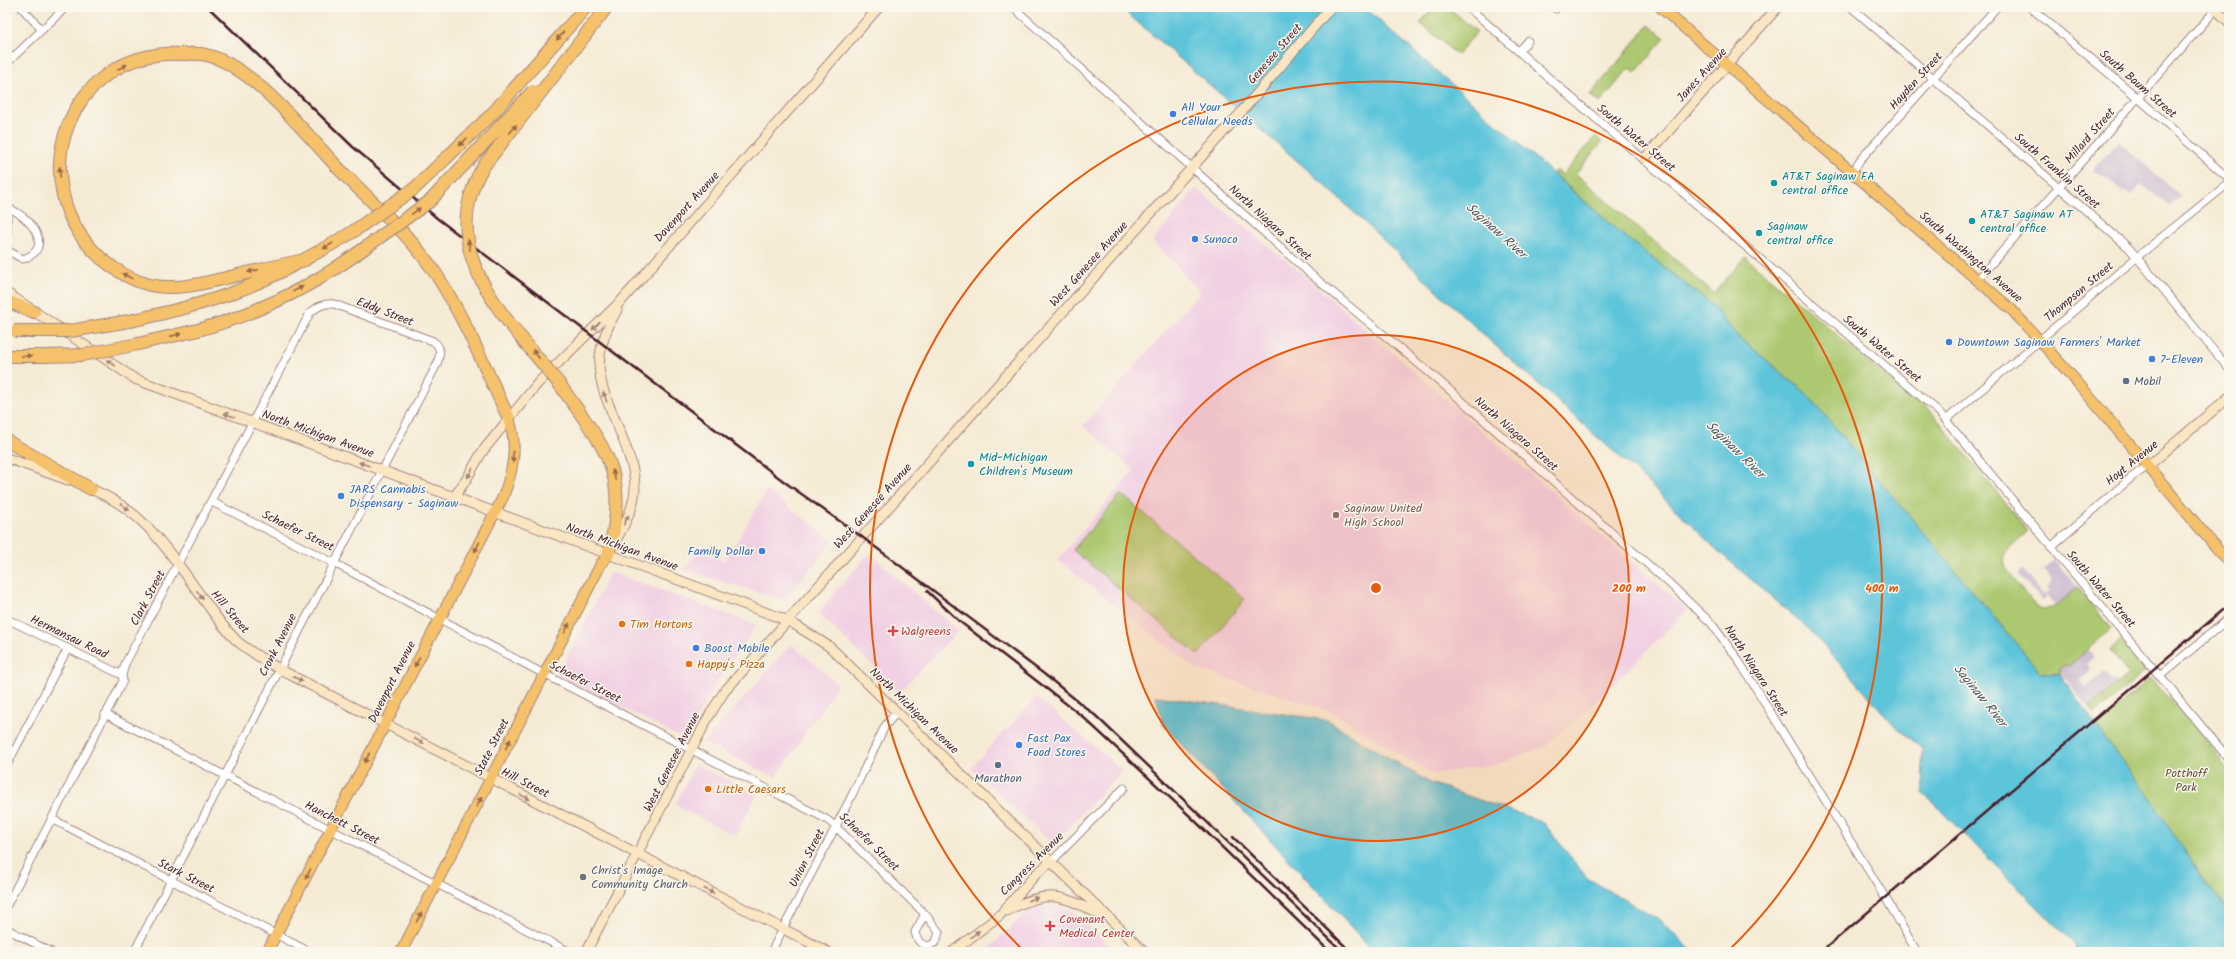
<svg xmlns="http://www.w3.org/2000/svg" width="2236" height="959" font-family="Kalam,sans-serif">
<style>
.built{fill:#f1d0e3}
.industrial{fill:#cebed1}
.green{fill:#acc86f;stroke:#7b744d}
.water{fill:#5dc5da;stroke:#547282}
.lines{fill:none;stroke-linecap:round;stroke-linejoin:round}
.street-casing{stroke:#a08580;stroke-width:9}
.secondary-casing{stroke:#a08580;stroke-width:11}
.primary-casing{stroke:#a08580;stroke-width:12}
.highway-casing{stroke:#a08580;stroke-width:14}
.street{stroke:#fff;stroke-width:7}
.secondary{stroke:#fbe6c4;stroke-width:9}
.primary{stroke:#f5c16b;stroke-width:10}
.highway{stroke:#f5c16b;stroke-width:12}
.rail{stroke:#4a1f2b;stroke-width:2.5}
.highway-bridge-casing{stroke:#a08580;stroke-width:14;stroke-linecap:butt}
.highway-bridge{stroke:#f5c16b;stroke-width:12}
.oneway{fill:#976848}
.oneway2{fill:#a28278}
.ring{fill:none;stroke:#e8590c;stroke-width:2}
.shop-dot{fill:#3f7fe0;stroke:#fbf7ec;stroke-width:1.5}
.culture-dot{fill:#0f9aa8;stroke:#fbf7ec;stroke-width:1.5}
.service-dot{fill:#5c6f8a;stroke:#fbf7ec;stroke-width:1.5}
.education-dot{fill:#8d6e63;stroke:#fbf7ec;stroke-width:1.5}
.food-dot{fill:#e8710a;stroke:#fbf7ec;stroke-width:1.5}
.health-dot{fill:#e0444e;stroke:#fbf7ec;stroke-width:1.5}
.worship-dot{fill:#6b7280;stroke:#fbf7ec;stroke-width:1.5}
.labels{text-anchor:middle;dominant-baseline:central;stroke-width:3;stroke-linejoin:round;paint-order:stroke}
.street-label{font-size:12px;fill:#4a1f2b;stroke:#fbf7ec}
.shop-label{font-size:12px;fill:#366cbe;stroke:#fbf7ec;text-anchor:start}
.culture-label{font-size:12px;fill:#0d838f;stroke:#fbf7ec;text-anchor:start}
.service-label{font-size:12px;fill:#4e5e75;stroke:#fbf7ec;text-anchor:start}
.education-label{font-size:12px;fill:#785e54;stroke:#fbf7ec;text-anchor:start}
.food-label{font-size:12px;fill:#c56008;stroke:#fbf7ec;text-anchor:start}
.health-label{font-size:12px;fill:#be3a42;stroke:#fbf7ec;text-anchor:start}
.park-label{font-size:12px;fill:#67523f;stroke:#fbf7ec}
.worship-label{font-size:12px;fill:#5b616d;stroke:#fbf7ec;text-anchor:start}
.water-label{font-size:13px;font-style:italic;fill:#515968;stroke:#fbf7ec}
.centre{fill:#e8590c;stroke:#fbf7ec;stroke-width:2}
.ring-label{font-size:12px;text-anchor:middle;font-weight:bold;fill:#e8590c;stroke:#fbf7ec;stroke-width:3;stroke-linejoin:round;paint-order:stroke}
</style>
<rect width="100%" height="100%" fill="#fbf7ec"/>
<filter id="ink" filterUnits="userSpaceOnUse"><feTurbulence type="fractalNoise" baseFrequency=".025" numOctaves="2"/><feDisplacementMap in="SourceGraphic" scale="8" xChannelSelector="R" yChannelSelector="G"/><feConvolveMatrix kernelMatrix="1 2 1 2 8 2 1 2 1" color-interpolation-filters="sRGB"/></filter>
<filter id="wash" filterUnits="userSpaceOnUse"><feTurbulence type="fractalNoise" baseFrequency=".012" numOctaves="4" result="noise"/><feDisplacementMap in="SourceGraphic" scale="16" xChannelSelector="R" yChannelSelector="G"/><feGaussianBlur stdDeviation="0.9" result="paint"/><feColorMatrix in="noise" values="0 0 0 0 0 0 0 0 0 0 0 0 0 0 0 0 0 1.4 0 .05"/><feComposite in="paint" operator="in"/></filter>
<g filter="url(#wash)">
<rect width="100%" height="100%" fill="#f5ebd5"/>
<path class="built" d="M 1196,188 L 1292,265 L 1687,610 L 1611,687 L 1545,746 L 1495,765 L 1432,774 L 1330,711 L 1194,668 L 1058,560 L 1134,470 L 1083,426 L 1200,292 L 1153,241 Z
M 767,490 L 833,541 L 784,600 L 683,570 L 699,550 L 725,561 Z
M 869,553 L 958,631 L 900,692 L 818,613 Z
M 610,572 L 757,625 L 718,680 L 685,740 L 558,675 Z
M 791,644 L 838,684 L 776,778 L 704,743 Z
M 1036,697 L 1123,771 L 1053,844 L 971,768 Z
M 695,764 L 757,795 L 735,836 L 675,805 Z
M 1042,905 L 1063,907 L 1072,911 L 1116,952 L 985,952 L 1028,911 L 1033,907 Z"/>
<path class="industrial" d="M 2118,141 L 2181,196 L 2169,206 L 2141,184 L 2131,196 L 2093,169 Z
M 2054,560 L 2078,587 L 2056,606 L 2047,596 L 2042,601 L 2018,574 L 2023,570 L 2044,595 L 2050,590 L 2047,587 L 2053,581 L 2043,570 Z
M 2088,650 L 2095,657 L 2087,664 L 2091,670 L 2079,680 L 2086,688 L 2105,672 L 2113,682 L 2115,680 L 2117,683 L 2089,708 L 2060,672 L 2060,668 L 2065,665 L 2069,666 Z"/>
<path class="green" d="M 1434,7 L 1448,7 L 1477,32 L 1457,55 L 1420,23 Z
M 1649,25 L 1665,38 L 1635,73 L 1629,68 L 1600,103 L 1590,95 Z
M 1596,136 L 1602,142 L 1576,174 L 1714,293 L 1745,257 L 1882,373 L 1930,410 L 2028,531 C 2001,556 1995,557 2021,588 C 2027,596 2033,606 2043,609 L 2056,606 L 2078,587 L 2111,629 L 2069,666 L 2065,665 L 2060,668 L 2060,674 L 2040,672 L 1807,394 L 1736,335 L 1713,306 L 1618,231 L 1553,173 L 1556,170 L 1563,175 Z
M 1121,494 L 1245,599 L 1198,655 L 1073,550 Z
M 2121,640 L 2146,670 L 2094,715 L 2089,708 L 2128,674 L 2110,650 Z
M 2151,677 L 2211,746 L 2229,771 L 2229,913 L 2201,876 L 2149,796 L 2096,726 Z"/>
<path class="water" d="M 1120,7 L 1364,7 L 1618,231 L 1713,306 L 1736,335 L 1807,394 L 2040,672 L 2060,674 L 2101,733 L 2149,796 L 2201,876 L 2229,913 L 2229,952 L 2076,952 L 2075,945 L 1923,793 L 1922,748 L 1894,725 L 1809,629 L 1718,551 L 1643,478 L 1487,338 L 1325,185 Z
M 1156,696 L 1327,720 L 1430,783 L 1543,822 L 1587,878 L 1664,923 L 1693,952 L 1374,952 L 1163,724 Z"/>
</g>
<g filter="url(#ink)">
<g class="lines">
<g class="street-casing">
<path id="street" d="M 21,7 L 42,30
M 1013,7 L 1308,272 L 1437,379 L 1669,583 L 1711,623 L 1737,658 L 1885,897 L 1917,952
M 1468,7 L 1558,86 L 1938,411 L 2229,759
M 1851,7 L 2129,248 L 2229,369
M 2030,7 L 2138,98 L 2229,179
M 1556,9 L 1557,7
M 1519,51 L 1528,41
M 7,63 L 66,7
M 1853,171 L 1860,160 L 1997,7
M 7,208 C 28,214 57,248 23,259 L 8,251 L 7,246
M 7,215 L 7,236
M 1978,279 L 2218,7
M 1946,420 L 2137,257 L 2229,183
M 212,502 L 334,563 L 544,674 L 826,819 L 835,826 L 925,914 L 939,932 L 936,942 L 929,946 C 920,944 917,941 915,932 L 925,914
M 2051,547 L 2132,477 L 2148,466
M 7,619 L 122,675
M 2160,676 L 2229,618
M 105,714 L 570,952
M 7,765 L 68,648
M 52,819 L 310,952
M 1051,862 L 1124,788
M 7,905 L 123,681 L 122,675 L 125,664 L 310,313 C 318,306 324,303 334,304 L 433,341 C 442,347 440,355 437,364 L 134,952
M 7,929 L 51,952
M 771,952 L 851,797 L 885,726 L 897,712"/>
</g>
<g class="secondary-casing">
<path id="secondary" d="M 2213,7 L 2229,22
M 1644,159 L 1778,7
M 7,293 L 135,379 L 789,621 L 830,647 L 1144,952
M 7,458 L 68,480
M 2148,466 L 2229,397
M 85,487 C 146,508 171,556 207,604 C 216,617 225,629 236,640 C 248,651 265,660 279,669 L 828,952
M 454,497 L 466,480 L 482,452 L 538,383 L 623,299 L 879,7
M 614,544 C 622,529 631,514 634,497 C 637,482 633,467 628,453 C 608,394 581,372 617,310
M 1007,911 C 1048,888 1063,895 1102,916
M 586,952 L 709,716 L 724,692 L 1237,117 L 1331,7
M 952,952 L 999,916 L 1037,873 L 1051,862"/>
</g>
<g class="primary-casing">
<path id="primary" d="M 1660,7 L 2011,309 L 2078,383 L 2229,563
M 267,952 L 503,497 C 513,471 518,446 509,419
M 401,952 L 601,564 L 608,555"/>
</g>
<g class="highway-casing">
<path id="highway" d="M 305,260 C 280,265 255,271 230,277 C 204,283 178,291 150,285 C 133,281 115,270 102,259 C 18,185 68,49 180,54 C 188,54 198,53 206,55 C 253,65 309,138 343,173 C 375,205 411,236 436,274 C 465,319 486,370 509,419
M 7,301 L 34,312
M 135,320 C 169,312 204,304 237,291 C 277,276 315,254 351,233
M 138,344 C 158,339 178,335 198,330 C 256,314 313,286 362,250
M 7,356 L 45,356
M 560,385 C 605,449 631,472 608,555
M 7,441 L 91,489"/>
</g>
<use href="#street" class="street"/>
<use href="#secondary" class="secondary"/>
<use href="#primary" class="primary"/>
<use href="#highway" class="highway"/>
<path class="rail" d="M 208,7 L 353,147 L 438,219 L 786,483 L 862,537 L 1044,674 L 1096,716 L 1343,952
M 927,591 L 959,621 L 1082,716 L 1192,818 L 1330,952
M 1233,837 L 1351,952
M 1821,952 L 2229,605"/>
<g class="highway-bridge-casing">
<path id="highway-bridge" d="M 351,233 L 415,188 L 492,114 L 586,7
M 362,250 L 430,201 L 533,91
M 14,331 L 70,331 L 135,320
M 45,356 L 82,355 L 138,344
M 560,385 C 510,321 432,254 483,167 L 607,7"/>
</g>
<use href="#highway-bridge" class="highway-bridge"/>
</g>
<defs><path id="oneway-solid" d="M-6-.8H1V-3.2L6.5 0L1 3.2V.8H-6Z"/></defs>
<g class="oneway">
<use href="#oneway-solid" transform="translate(560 36) rotate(132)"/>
<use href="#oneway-solid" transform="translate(122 67) rotate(-27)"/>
<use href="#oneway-solid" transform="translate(513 129) rotate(-52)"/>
<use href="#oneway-solid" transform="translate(463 142) rotate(136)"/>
<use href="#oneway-solid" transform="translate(60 172) rotate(-93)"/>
<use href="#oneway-solid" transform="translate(416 211) rotate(-36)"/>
<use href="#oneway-solid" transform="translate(469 245) rotate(-100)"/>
<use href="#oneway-solid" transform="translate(328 246) rotate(150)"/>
<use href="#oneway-solid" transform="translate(253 271) rotate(167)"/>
<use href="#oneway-solid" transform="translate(127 276) rotate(-152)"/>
<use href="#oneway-solid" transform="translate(298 289) rotate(-27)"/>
<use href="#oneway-solid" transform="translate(176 335) rotate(-13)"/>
<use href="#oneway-solid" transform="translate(536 354) rotate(-128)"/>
<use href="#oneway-solid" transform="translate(26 356)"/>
<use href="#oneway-solid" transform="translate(513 457) rotate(94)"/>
<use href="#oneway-solid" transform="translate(614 475) rotate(-105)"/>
<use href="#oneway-solid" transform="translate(477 547) rotate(118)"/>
<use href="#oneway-solid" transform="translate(567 628) rotate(-63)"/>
<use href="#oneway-solid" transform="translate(417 662) rotate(117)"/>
<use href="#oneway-solid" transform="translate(508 744) rotate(-63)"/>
<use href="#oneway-solid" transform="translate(367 758) rotate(117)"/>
<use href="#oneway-solid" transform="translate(479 802) rotate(-62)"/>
<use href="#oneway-solid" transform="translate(308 874) rotate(118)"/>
<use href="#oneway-solid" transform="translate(419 917) rotate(-63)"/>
</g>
<g class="oneway2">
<use href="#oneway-solid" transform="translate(596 326) rotate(135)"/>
<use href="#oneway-solid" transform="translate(111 363) rotate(-146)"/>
<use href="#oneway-solid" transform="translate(605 397) rotate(-110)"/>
<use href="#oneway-solid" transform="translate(229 415) rotate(-160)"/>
<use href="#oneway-solid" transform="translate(364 464) rotate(-161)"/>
<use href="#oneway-solid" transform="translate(470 473) rotate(118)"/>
<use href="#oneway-solid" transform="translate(125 507) rotate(36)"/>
<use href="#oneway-solid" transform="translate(626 520) rotate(-64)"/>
<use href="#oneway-solid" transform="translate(200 595) rotate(54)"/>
<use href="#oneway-solid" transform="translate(298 679) rotate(27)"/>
<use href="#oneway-solid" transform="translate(419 741) rotate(28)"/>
<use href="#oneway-solid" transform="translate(525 797) rotate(27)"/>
<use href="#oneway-solid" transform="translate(709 891) rotate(27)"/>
<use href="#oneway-solid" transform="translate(1033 899) rotate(-19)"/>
<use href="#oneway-solid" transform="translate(975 934) rotate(-37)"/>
</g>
</g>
<circle cx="1376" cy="588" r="253" fill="#e8590c" fill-opacity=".12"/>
<g class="ring">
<circle cx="1376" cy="588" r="253"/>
<path d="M1025 952A506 506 0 1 1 1727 952"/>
</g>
<g class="shop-dot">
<circle cx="1173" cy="114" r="4"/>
<circle cx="1195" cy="239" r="4"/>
<circle cx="1949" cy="342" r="4"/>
<circle cx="2152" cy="359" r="4"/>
<circle cx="341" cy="496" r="4"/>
<circle cx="762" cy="551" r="4"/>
<circle cx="696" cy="648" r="4"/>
<circle cx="1019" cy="745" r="4"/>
</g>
<g class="culture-dot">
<circle cx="1774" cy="183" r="4"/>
<circle cx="1972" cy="221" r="4"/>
<circle cx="1759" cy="233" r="4"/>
<circle cx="971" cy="464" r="4"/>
</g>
<g class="service-dot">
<circle cx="2126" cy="381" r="4"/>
<circle cx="998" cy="765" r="4"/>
</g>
<circle class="education-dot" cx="1336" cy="515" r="4"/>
<g class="food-dot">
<circle cx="622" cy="624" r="4"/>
<circle cx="689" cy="664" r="4"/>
<circle cx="708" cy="789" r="4"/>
</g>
<g class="health-dot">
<path d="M891 625h4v4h4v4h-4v4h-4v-4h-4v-4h4z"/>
<path d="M1048 920h4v4h4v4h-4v4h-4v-4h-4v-4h4z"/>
</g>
<circle class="worship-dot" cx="583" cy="877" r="4"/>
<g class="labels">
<g class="street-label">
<text transform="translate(1275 54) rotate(-49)">Genesee Street</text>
<text transform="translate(1702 75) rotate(-48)">Janes Avenue</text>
<text transform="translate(1916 81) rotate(-48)">Hayden Street</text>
<text transform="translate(2138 84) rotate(41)">South Baum Street</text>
<text transform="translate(2090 136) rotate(-49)">Millard Street</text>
<text transform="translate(1636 138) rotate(40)">South Water Street</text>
<text transform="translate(2057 171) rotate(41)">South Franklin Street</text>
<text transform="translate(687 207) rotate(-48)">Davenport Avenue</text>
<text transform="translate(1270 223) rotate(42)">North Niagara Street</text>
<text transform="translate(1971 257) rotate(41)">South Washington Avenue</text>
<text transform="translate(1089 264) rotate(-48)">West Genesee Avenue</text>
<text transform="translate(2079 292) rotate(-40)">Thompson Street</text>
<text transform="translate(385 312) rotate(21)">Eddy Street</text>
<text transform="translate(1882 349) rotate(40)">South Water Street</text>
<text transform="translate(318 434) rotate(20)">North Michigan Avenue</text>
<text transform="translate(1516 434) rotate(41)">North Niagara Street</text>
<text transform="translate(2132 463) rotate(-39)">Hoyt Avenue</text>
<text transform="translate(873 506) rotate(-48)">West Genesee Avenue</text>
<text transform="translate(298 531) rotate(26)">Schaefer Street</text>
<text transform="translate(622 547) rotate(20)">North Michigan Avenue</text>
<text transform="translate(2101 589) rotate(49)">South Water Street</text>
<text transform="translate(148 598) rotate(-62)">Clark Street</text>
<text transform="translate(230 612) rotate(50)">Hill Street</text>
<text transform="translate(69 637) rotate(26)">Hermansau Road</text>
<text transform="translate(278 645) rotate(-63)">Cronk Avenue</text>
<text transform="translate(1756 671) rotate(57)">North Niagara Street</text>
<text transform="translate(392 682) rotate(-63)">Davenport Avenue</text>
<text transform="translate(585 682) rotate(27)">Schaefer Street</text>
<text transform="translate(914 711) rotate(44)">North Michigan Avenue</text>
<text transform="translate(492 747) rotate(-63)">State Street</text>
<text transform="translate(672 762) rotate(-63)">West Genesee Avenue</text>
<text transform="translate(525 783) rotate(27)">Hill Street</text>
<text transform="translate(342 823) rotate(27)">Hanchett Street</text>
<text transform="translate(869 842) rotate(44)">Schaefer Street</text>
<text transform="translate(807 858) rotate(-63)">Union Street</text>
<text transform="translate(1032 864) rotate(-45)">Congress Avenue</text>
<text transform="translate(186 876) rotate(27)">Stark Street</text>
</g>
<g class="shop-label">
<text x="1181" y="107">All Your<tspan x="1181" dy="14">Cellular Needs</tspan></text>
<text x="1203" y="239">Sunoco</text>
<text x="1957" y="342">Downtown Saginaw Farmers' Market</text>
<text x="2160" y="359">7-Eleven</text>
<text x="349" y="489">JARS Cannabis<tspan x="349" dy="14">Dispensary - Saginaw</tspan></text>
<text x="754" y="551" text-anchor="end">Family Dollar</text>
<text x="704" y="648">Boost Mobile</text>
<text x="1027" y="738">Fast Pax<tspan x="1027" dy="14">Food Stores</tspan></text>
</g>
<g class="culture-label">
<text x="1782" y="176">AT&amp;T Saginaw FA<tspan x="1782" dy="14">central office</tspan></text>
<text x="1980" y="214">AT&amp;T Saginaw AT<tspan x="1980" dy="14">central office</tspan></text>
<text x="1767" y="226">Saginaw<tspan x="1767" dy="14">central office</tspan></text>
<text x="979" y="457">Mid-Michigan<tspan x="979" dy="14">Children's Museum</tspan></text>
</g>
<g class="service-label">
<text x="2134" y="381">Mobil</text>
<text x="998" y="778" text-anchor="middle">Marathon</text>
</g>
<g class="education-label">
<text x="1344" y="508">Saginaw United<tspan x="1344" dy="14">High School</tspan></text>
</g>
<g class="food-label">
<text x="630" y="624">Tim Hortons</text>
<text x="697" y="664">Happy's Pizza</text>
<text x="716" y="789">Little Caesars</text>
</g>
<g class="health-label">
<text x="901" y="631">Walgreens</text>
<text x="1059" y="919">Covenant<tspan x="1059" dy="14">Medical Center</tspan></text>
</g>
<g class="park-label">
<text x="2186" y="773">Potthoff<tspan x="2186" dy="14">Park</tspan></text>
</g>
<g class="worship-label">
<text x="591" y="870">Christ's Image<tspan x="591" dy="14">Community Church</tspan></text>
</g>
<g class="water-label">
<text transform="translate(1496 231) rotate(42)">Saginaw River</text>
<text transform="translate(1735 450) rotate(44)">Saginaw River</text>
<text transform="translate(1980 696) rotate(51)">Saginaw River</text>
</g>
</g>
<circle cx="1376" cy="588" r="6" class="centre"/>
<g class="ring-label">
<text x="1629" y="592">200 m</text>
<text x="1882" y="592">400 m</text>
</g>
<rect width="2236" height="959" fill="none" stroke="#fbf7ec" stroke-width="24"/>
</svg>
